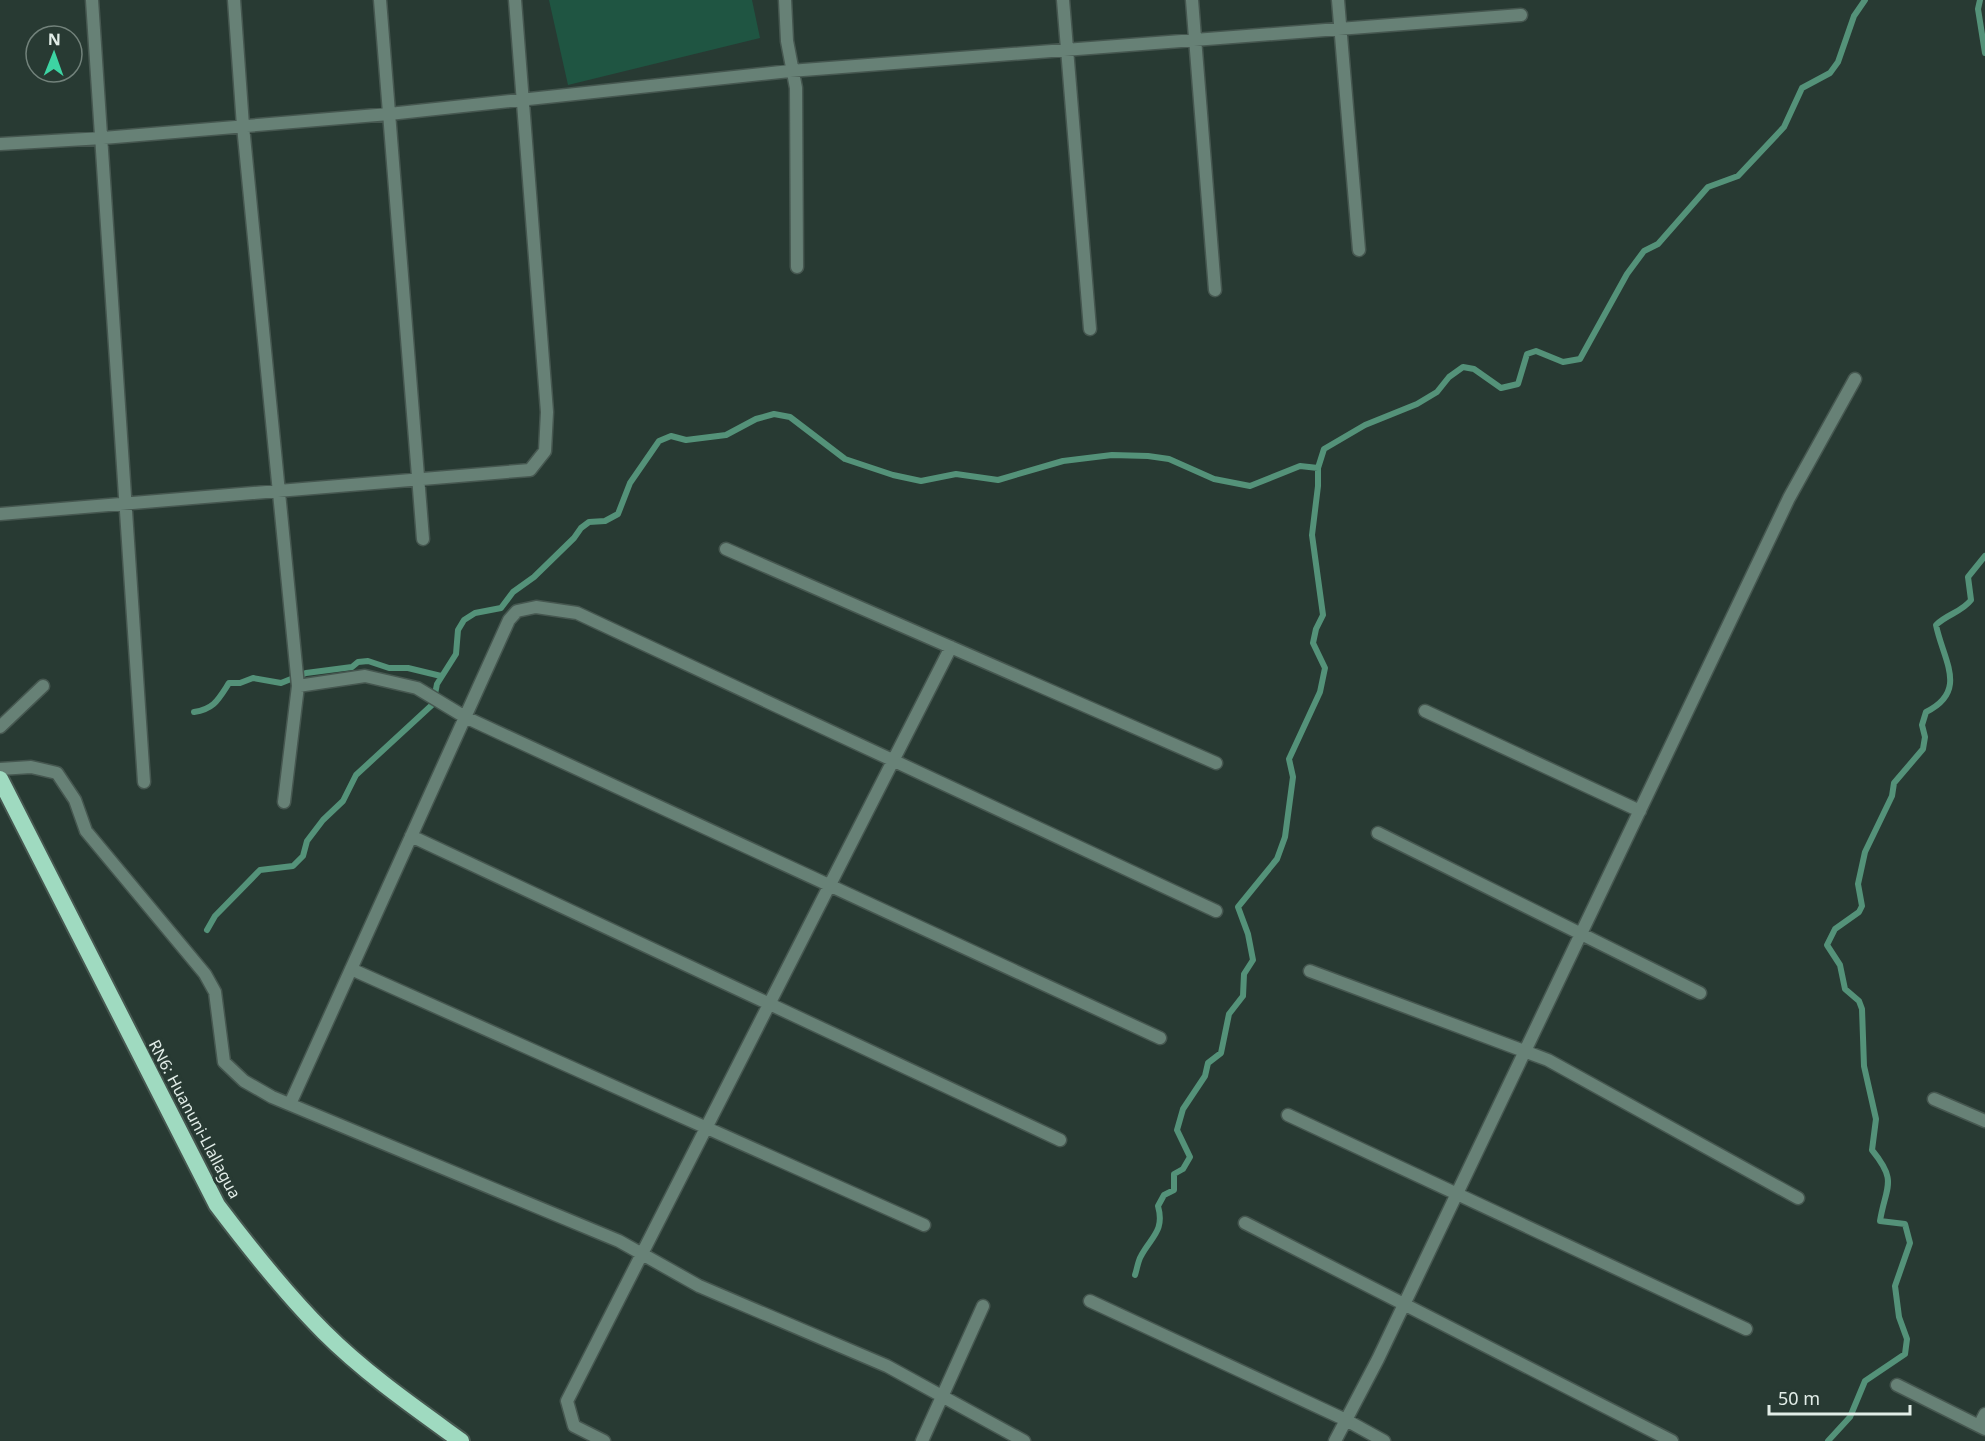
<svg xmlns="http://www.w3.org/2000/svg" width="1985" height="1441" font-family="'Noto Sans',sans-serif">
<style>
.green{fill:#1f5542}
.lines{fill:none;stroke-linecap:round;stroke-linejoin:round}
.stream{stroke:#549279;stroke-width:6}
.minor-casing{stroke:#465750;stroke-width:15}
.trunk-casing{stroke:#465750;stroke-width:20}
.minor{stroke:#678176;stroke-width:12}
.trunk{stroke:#9fdac0;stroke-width:16}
.labels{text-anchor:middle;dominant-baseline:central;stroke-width:6;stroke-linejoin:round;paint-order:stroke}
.street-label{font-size:16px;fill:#e2ede8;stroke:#283a33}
</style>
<rect width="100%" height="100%" fill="#283a33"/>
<path class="green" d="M 549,0 L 752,0 L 760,38 L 568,85 Z"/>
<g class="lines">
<path class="stream" d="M 1980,0 L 1978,9 L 1985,53
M 194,712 C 214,709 218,700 229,683 L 240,683 L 253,678 L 281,683 L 306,673 L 352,667 L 358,662 L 368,661 L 389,668 L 408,668 L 441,676
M 207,930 L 215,916 L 260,870 L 293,866 L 303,856 L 307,841 L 323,820 L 343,801 L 356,775 L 433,704 L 437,684 L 456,654 L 458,630 L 464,620 L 475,613 L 501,608 L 513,592 L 534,577 L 574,538 L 581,528 L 589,522 L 605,521 L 618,514 L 630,483 L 659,441 L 671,436 L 686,440 L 726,435 L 756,419 L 774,414 L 790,417 L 845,459 L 893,475 L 921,481 L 956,474 L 998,480 L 1063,461 L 1112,455 L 1148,456 L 1169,459 L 1214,479 L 1250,486 L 1300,466 L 1318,468
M 1135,1275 C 1137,1269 1138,1261 1141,1256 C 1151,1237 1165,1231 1158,1206 L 1164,1195 L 1174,1190 L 1174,1174 L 1183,1169 L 1190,1157 L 1177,1130 L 1183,1109 L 1205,1076 L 1208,1063 L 1221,1053 L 1229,1014 L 1243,996 L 1244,974 L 1253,960 L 1248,934 L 1238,907 L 1277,859 L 1285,837 L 1293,777 L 1289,759 L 1320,692 L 1325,668 L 1313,643 L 1316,629 L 1323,615 L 1312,535 L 1318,486 L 1318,468 L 1324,449 L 1365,425 L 1417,404 L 1437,392 L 1449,377 L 1463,367 L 1474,369 L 1501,388 L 1518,384 L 1527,354 L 1536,351 L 1563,362 L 1580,359 L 1627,274 L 1644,251 L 1658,244 L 1708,187 L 1738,176 L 1784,127 L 1802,88 L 1830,73 L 1838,62 L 1854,16 L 1865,0
M 1828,1441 L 1850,1417 L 1865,1381 L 1905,1354 L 1907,1339 L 1899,1317 L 1895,1286 L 1910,1243 L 1905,1224 L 1880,1221 C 1886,1185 1898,1182 1872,1150 L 1876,1119 L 1864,1066 L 1862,1009 L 1859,1001 L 1845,989 L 1840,965 L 1827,945 L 1835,929 L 1859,912 L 1862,906 L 1858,884 L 1865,852 L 1892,796 L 1894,783 L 1923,749 L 1925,737 L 1922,725 L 1926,712 C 1969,691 1943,660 1936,625 C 1947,614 1962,612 1971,600 L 1968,577 L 1985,556"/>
<g class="minor-casing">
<path id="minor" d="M 92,0 L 144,782
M 234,0 L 243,126 L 298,686 L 284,802
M 380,0 L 423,539
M 785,0 L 787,41 L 796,88 L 797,267
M 1063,0 L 1090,329
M 1192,0 L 1215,290
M 1338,0 L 1359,250
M 0,144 L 103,138 L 389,114 L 790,71 L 1521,15
M 0,514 L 530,470 L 545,451 L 547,412 L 515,0
M 726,549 L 1216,763
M 298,686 L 365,676 L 417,688 L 465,717 L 1160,1038
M 1425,711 L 1640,811
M 0,727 L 43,686
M 0,769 L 31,767 L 57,773 L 75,800 L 86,831 L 205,974 L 215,992 L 224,1062 L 244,1081 L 272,1097 L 619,1241 L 699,1286 L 887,1366 L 1024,1441
M 1378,833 L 1700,993
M 411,836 L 1060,1140
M 351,969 L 924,1225
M 1310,971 L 1548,1060 L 1798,1198
M 1934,1099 L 1985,1121
M 290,1104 L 509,620 L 517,611 L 536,607 L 577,613 L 1216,911
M 1288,1115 L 1746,1329
M 1245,1223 L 1672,1441
M 1090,1301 L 1346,1420 L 1384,1441
M 1897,1385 L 1985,1429
M 1979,1426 L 1985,1414
M 604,1441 L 574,1426 L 567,1401 L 951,647
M 922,1441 L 983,1306
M 1335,1441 L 1378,1359 L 1789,498 L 1855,379"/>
</g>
<g class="trunk-casing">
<path id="trunk" d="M 0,779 L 217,1205 C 251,1250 285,1293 324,1332 C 365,1373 414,1407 461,1441"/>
</g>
<use href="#minor" class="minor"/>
<use href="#trunk" class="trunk"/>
</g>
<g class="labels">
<g class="street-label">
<text transform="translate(195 1119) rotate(62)">RN6: Huanuni-Llallagua</text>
</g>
</g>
<g transform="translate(54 54) rotate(1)"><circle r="28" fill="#283a33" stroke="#72827b" stroke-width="1.5"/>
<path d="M0-4.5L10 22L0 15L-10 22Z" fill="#3dd4a3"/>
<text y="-9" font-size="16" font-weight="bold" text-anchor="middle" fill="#e2ede8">N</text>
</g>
<path d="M1769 1405v9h141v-9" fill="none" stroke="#e2ede8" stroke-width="3"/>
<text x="1778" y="1405" font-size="18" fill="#e2ede8" stroke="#283a33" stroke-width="4.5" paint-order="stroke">50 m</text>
</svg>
